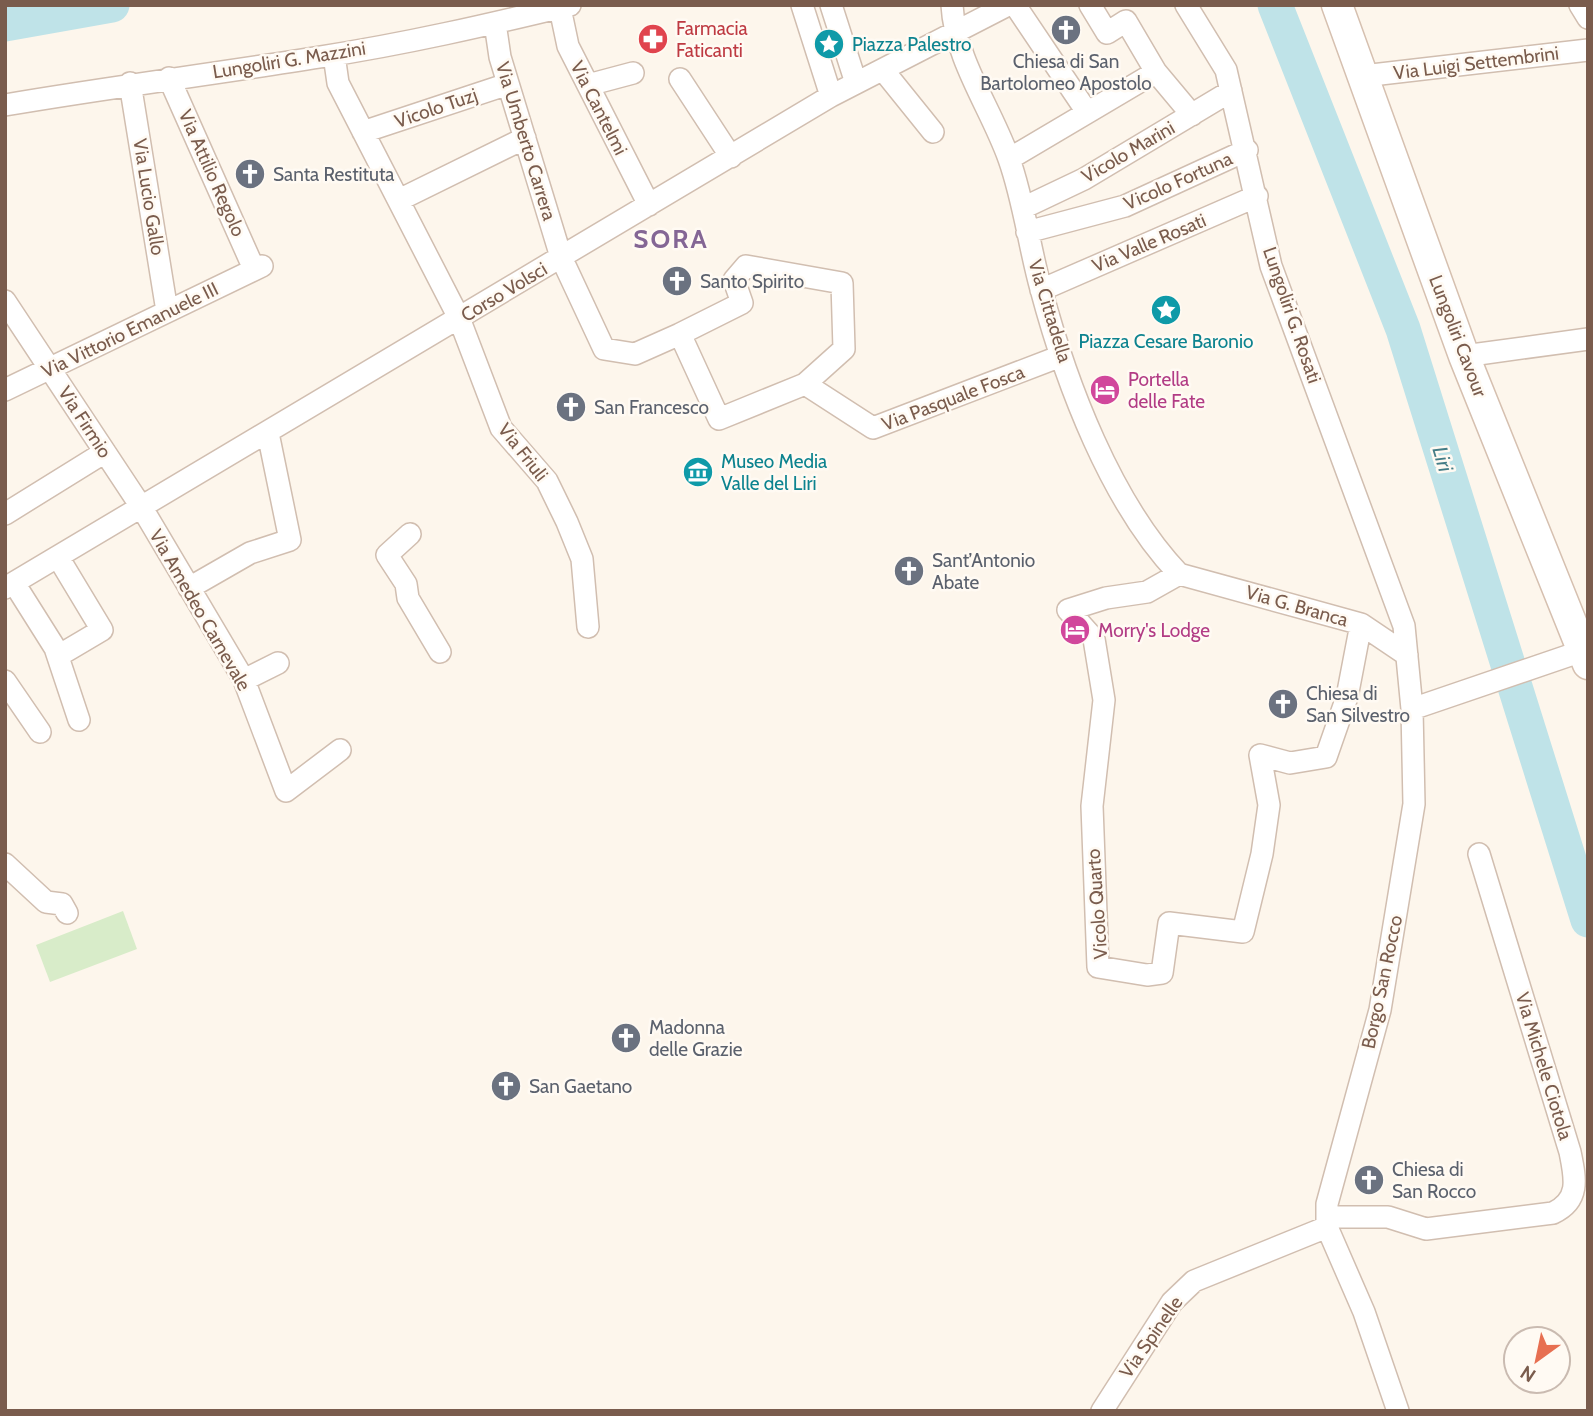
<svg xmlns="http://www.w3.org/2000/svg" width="1593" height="1416" font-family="Cabin,sans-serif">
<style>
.garden{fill:#d8ecc9}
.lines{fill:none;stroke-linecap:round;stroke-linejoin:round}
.river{stroke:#bfe3e8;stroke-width:35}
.street-casing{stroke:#d1beb0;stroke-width:24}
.secondary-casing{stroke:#d6c0b0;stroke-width:33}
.street{stroke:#fff;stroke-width:21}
.secondary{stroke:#fff;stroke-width:30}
.labels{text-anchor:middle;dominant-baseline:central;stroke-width:5;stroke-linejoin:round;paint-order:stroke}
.health-label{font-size:19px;fill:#be3a42;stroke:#fffaf3;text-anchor:start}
.culture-label{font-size:19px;fill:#0d838f;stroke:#fffaf3;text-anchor:start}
.street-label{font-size:19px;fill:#7a5c4d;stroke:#fffaf3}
.worship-label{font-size:19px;fill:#5b616d;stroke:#fffaf3;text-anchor:start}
.hotel-label{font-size:19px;fill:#b23c85;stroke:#fffaf3;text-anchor:start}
.water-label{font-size:21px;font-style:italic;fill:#437c86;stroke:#fffaf3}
.district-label{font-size:26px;font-weight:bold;letter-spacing:2px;fill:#846695;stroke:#fffaf3}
</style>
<rect width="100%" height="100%" fill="#fdf6ec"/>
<path class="garden" d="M 123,911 L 137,949 L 50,982 L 36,945 Z"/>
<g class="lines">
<path class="river" d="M 1275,5 L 1403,329 L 1588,920
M 5,24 L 112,5"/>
<g class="street-casing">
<path id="street" d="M 802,5 L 831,96
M 831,5 L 856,83
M 952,5 C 955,60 991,108 1009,159 C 1024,201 1029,246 1041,289 C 1066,383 1111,503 1179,574 L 1361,624 L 1407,655
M 1015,5 L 1087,112
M 1090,5 L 1107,33 L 1126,21 L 1156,72 L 1192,115
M 1186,5 L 1226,70 L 1271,266 L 1404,626 L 1412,709 L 1414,804 L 1380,1010 L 1327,1204 L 1327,1227 L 1364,1312 L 1398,1411
M 1580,5 L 1588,18
M 560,8 L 568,46 L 649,205
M 495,23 L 500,57 L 561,257 L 604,349 L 635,354 L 680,334 L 719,419 L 805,384 L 873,428 L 1061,356
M 334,55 L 338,83 L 459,318 L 501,428 L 547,481 L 567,522 L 582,559 L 588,627
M 883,70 L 933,132
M 1363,76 L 1588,50
M 169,78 L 254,269
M 680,79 L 731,157
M 130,83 L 167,311
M 588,85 L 633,73
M 5,105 C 110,87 215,74 320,57 C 405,44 487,25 570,5
M 363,132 L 508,84
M 1009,159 L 1156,72
M 399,200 L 525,138
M 1023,208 L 1084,179 L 1231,91
M 1027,232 L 1125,206 L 1247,150
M 1041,290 L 1257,196
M 5,301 L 142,508 L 244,680 L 286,791 L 340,750
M 680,334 L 742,303 L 734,280 L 746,266 L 842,283 L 844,349 L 805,384
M 1464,356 L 1588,339
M 5,390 L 262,266
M 5,514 L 105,452
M 410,534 L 387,555 L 406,584 L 408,598 L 440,652
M 14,583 L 55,648 L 79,720
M 5,588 L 831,96 L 1008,5
M 189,588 L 250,553 L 290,540 L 268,433
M 1068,610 L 1094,639 L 1104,700 L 1092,806 L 1098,967 L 1147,975 L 1162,973 L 1169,923 L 1243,932 L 1262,854 L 1269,805 L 1260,755 L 1290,763 L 1326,757 L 1347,697 L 1361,624
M 1068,610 L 1106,598 L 1147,592 L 1179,574
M 58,656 L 102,630 L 58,557
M 244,680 L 278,663
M 5,681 L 40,732
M 1412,709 L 1588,649
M 5,864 L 46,902 L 62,904 L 67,913
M 1327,1217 L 1388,1217 L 1426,1229 L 1553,1213 C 1581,1200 1575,1177 1570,1152 L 1479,854
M 1102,1411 L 1172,1302 L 1194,1281 L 1327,1227"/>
</g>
<g class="secondary-casing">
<path id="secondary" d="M 1337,5 L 1464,356 L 1588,664"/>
</g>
<use href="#street" class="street"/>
<use href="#secondary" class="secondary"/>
</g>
<defs>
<g id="church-disc" transform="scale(1.575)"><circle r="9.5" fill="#6b7280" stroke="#fffaf3"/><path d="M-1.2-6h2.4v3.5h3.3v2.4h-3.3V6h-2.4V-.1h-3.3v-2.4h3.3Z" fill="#fff"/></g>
<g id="pharmacy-disc" transform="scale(1.575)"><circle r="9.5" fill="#e0444e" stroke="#fffaf3"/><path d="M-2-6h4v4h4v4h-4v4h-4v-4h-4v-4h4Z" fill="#fff"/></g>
<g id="sight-disc" transform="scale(1.575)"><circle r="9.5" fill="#0f9aa8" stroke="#fffaf3"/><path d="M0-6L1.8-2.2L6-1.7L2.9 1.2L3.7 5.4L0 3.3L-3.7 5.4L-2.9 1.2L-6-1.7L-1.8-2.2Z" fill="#fff"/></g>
<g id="hotel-disc" transform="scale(1.575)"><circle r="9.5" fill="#d1479c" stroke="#fffaf3"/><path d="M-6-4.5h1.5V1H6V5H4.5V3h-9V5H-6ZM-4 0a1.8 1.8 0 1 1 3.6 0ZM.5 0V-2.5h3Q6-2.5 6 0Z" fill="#fff"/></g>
<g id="museum-disc" transform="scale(1.575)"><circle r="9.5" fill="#0f9aa8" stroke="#fffaf3"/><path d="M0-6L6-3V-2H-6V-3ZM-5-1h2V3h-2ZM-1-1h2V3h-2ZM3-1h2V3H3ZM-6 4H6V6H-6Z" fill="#fff"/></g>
</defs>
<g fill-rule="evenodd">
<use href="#church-disc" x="1066" y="30"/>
<use href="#pharmacy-disc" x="653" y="39"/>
<use href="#sight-disc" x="829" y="44"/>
<use href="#church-disc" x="250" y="174"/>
<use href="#church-disc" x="677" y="281"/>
<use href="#sight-disc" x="1166" y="310"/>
<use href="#hotel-disc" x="1105" y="390"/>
<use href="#church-disc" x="571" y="407"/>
<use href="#museum-disc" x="698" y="472"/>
<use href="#church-disc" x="909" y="571"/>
<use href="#hotel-disc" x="1075" y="630"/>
<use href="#church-disc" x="1283" y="704"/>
<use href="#church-disc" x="626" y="1038"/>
<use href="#church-disc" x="506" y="1086"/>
<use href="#church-disc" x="1369" y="1180"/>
</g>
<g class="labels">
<g class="health-label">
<text x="676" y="28">Farmacia<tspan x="676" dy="22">Faticanti</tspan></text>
</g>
<g class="culture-label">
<text x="852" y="44">Piazza Palestro</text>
<text x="1166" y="341" text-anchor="middle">Piazza Cesare Baronio</text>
<text x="721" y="461">Museo Media<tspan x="721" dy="22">Valle del Liri</tspan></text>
</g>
<g class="street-label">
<text transform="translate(289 60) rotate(-9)">Lungoliri G. Mazzini</text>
<text transform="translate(1476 63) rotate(-7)">Via Luigi Settembrini</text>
<text transform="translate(436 108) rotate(-19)">Vicolo Tuzj</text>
<text transform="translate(599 108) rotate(63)">Via Cantelmi</text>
<text transform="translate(526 141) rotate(73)">Via Umberto Carrera</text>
<text transform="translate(1128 152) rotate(-30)">Vicolo Marini</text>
<text transform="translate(212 173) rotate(66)">Via Attilio Regolo</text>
<text transform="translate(1178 181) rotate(-24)">Vicolo Fortuna</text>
<text transform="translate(149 197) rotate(81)">Via Lucio Gallo</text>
<text transform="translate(1149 243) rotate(-23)">Via Valle Rosati</text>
<text transform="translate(504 292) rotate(-31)">Corso Volsci</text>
<text transform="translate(1050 311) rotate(73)">Via Cittadella</text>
<text transform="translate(1292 315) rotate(71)">Lungoliri G. Rosati</text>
<text transform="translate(130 330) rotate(-26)">Via Vittorio Emanuele III</text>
<text transform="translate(1458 336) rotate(69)">Lungoliri Cavour</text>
<text transform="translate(953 398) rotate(-21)">Via Pasquale Fosca</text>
<text transform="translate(85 422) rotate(57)">Via Firmio</text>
<text transform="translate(523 452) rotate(52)">Via Friuli</text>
<text transform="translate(1297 606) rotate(16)">Via G. Branca</text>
<text transform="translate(200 610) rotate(60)">Via Amedeo Carnevale</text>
<text transform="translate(1097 904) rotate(-94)">Vicolo Quarto</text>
<text transform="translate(1382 982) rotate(-78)">Borgo San Rocco</text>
<text transform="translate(1544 1066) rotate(73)">Via Michele Ciotola</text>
<text transform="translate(1151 1337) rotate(-55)">Via Spinelle</text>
</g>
<g class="worship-label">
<text x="1066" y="61" text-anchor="middle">Chiesa di San<tspan x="1066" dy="22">Bartolomeo Apostolo</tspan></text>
<text x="273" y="174">Santa Restituta</text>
<text x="700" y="281">Santo Spirito</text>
<text x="594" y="407">San Francesco</text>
<text x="932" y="560">Sant’Antonio<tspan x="932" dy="22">Abate</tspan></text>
<text x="1306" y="693">Chiesa di<tspan x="1306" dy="22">San Silvestro</tspan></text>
<text x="649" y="1027">Madonna<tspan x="649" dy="22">delle Grazie</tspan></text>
<text x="529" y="1086">San Gaetano</text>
<text x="1392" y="1169">Chiesa di<tspan x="1392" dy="22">San Rocco</tspan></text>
</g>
<g class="hotel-label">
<text x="1128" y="379">Portella<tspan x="1128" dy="22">delle Fate</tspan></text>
<text x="1098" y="630">Morry's Lodge</text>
</g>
<g class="water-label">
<text transform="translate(1443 459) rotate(73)">Liri</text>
</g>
<g class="district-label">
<text x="671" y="239">SORA</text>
</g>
</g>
<rect width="1593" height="1416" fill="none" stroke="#7a5c4d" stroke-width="14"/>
<g transform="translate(1537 1360) rotate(213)"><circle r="33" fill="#fffaf3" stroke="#cabbb1" stroke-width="2"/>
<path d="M0-5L12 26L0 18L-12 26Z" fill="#e76f51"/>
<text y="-10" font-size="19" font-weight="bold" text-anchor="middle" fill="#7a5c4d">N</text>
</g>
</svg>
